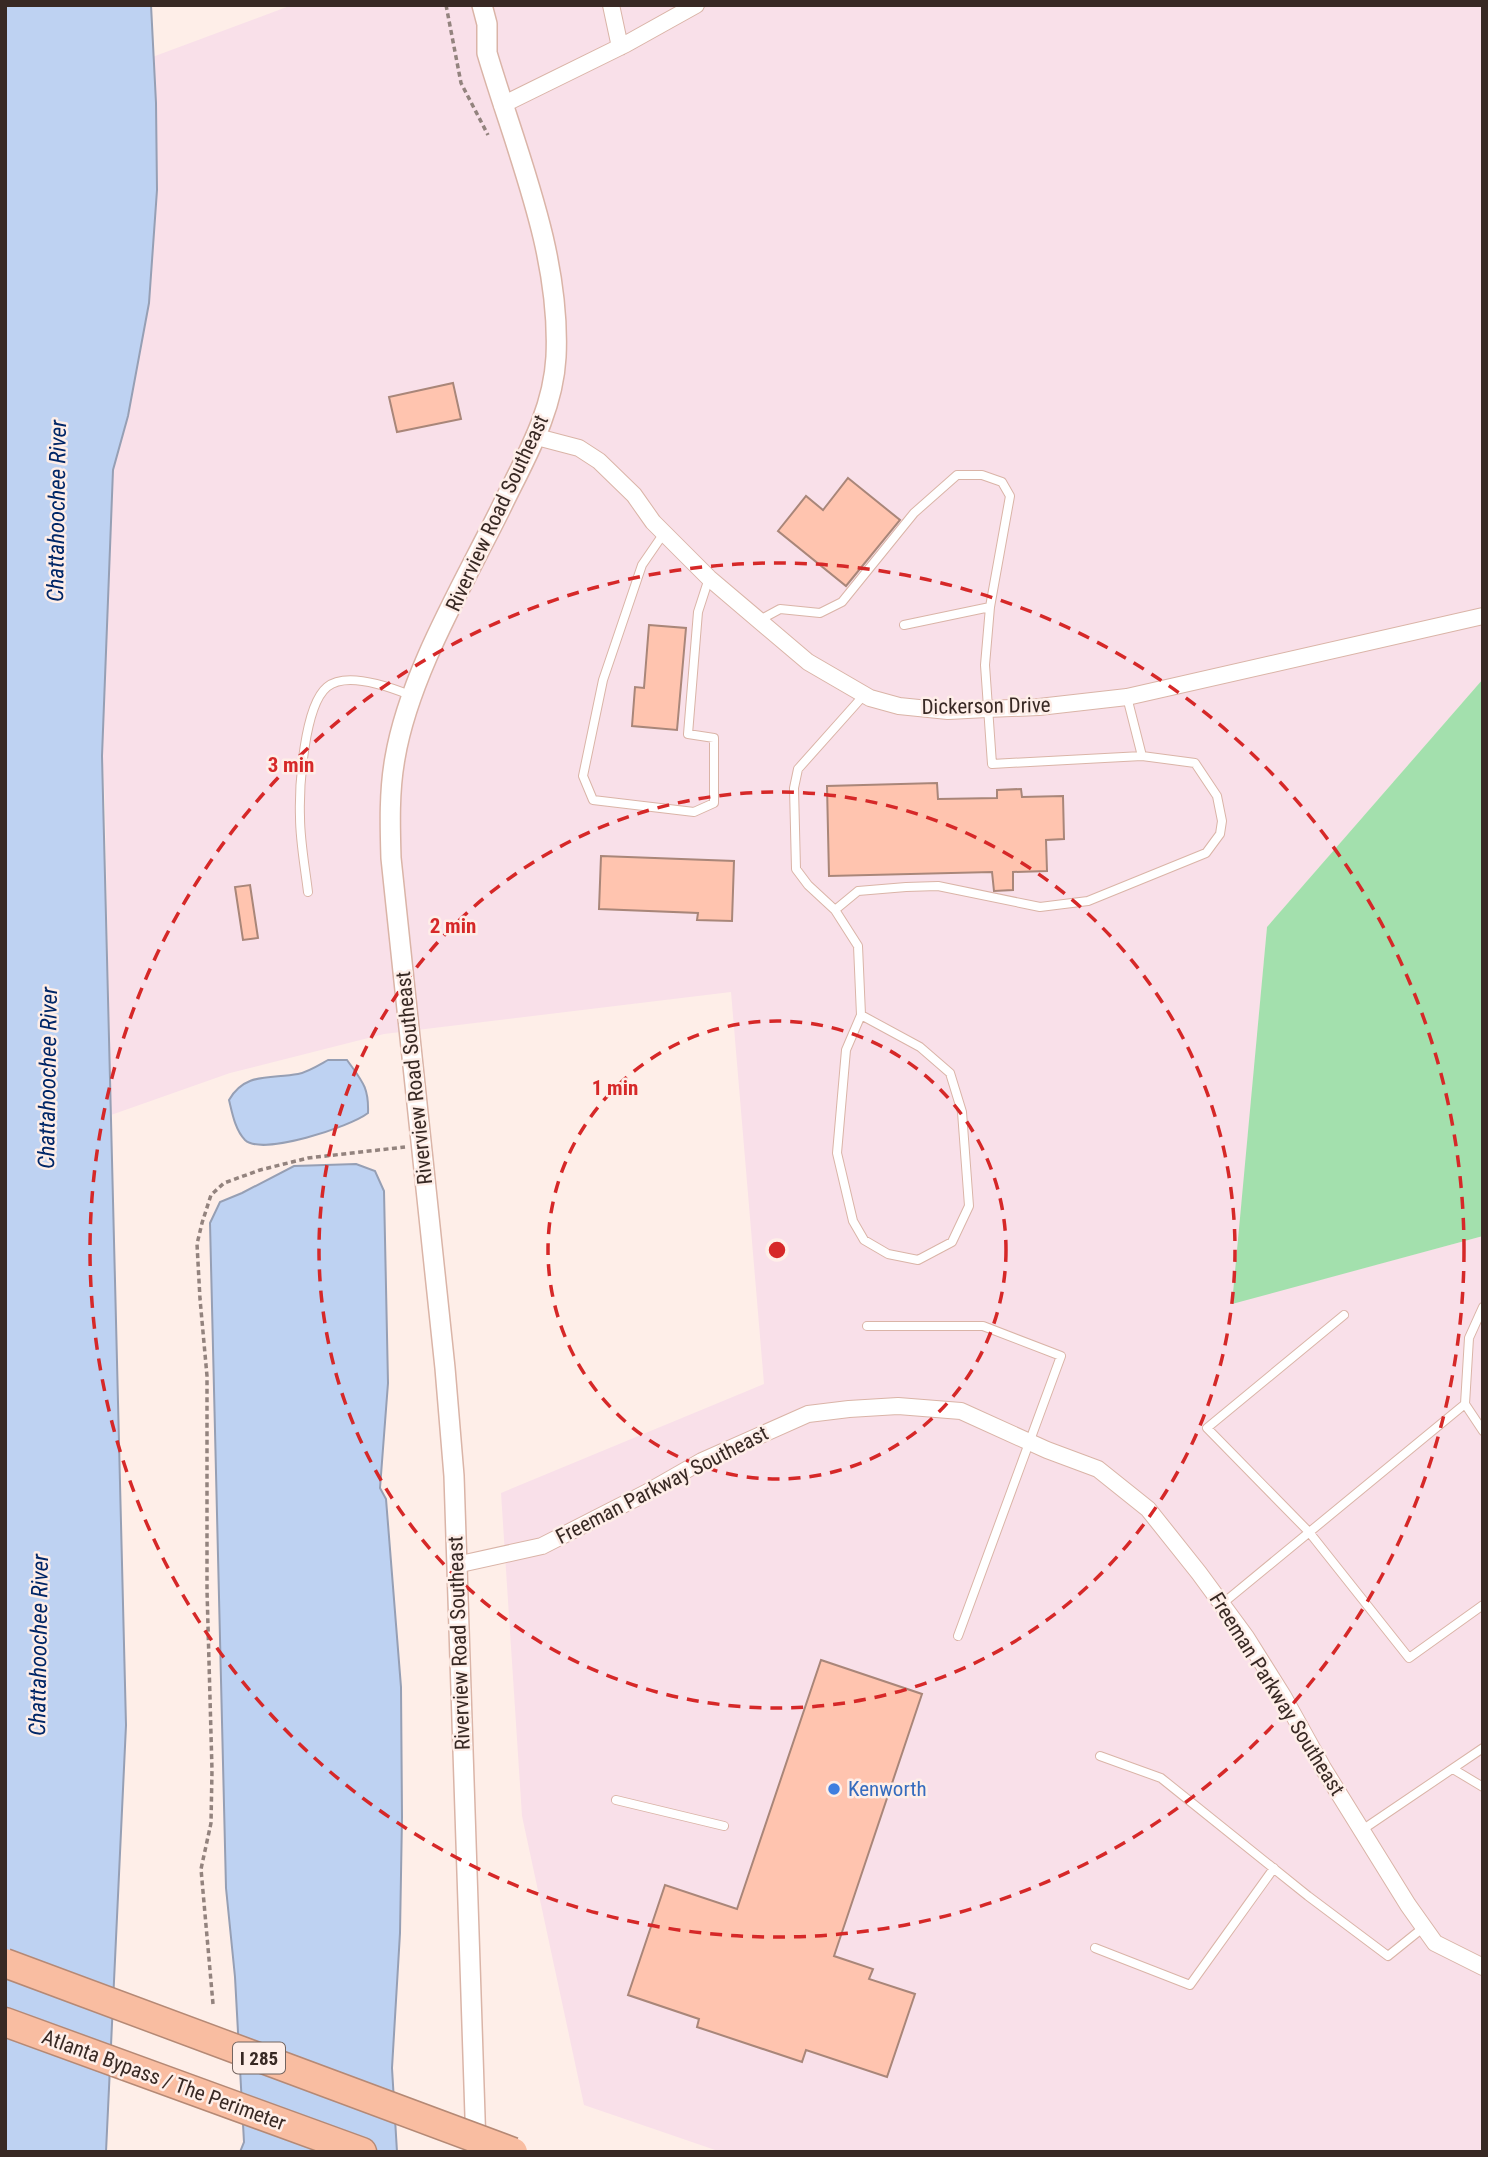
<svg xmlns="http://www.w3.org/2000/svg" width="1488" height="2157" font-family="'Roboto Condensed',sans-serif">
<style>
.industrial{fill:#f9e0e9}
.green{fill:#a3e0ad}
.water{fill:#bed2f2;stroke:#969fb4;stroke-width:2}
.building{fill:#ffc4af;stroke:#a98679;stroke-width:2}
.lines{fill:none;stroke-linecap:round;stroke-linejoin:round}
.service-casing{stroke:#dab4a7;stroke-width:10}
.minor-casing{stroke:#dab4a7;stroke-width:18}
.tertiary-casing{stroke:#dab4a7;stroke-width:22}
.motorway-casing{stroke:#b58975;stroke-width:31}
.path{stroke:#93837e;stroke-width:3.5;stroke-dasharray:5 3.5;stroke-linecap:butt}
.service{stroke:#fff;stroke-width:8}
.minor{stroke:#fff;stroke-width:16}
.tertiary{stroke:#fff;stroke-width:19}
.motorway{stroke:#f9bda1;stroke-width:28}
.motorway-bridge-casing{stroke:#b58975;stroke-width:31;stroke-linecap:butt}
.motorway-bridge{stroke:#f9bda1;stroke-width:28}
.ring{fill:none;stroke:#d62828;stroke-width:3.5;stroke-dasharray:12 9}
.shop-dot{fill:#3f7fe0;stroke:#feeee8;stroke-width:2.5}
.labels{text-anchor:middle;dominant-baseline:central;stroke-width:5;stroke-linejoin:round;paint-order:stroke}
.shield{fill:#feeee8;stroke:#73645f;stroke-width:2}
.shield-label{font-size:19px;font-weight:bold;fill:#382924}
.street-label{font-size:21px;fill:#382924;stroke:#feeee8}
.shop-label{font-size:21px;fill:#366cbe;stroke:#feeee8;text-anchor:start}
.water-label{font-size:23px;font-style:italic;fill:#002667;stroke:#feeee8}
.centre{fill:#d62828;stroke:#feeee8;stroke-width:3.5}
.ring-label{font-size:21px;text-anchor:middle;font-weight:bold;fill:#d62828;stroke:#feeee8;stroke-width:5;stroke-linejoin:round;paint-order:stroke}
</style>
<rect width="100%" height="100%" fill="#feeee8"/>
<path class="industrial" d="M 292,5 L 1483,5 L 1483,679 L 1267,927 L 1233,1303 L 1483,1236 L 1483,2152 L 721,2152 L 584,2105 L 522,1816 L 501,1493 L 764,1384 L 731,992 L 384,1034 L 230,1073 L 111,1115 L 105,803 L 93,580 L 147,59 Z"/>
<path class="green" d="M 1483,679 L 1483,1236 L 1232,1304 L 1267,927 Z"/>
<path class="water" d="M 5,5 L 151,5 L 156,103 L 157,190 L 149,303 L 128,416 L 113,470 L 102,756 L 126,1725 L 106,2152 L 5,2152 Z
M 328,1060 L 347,1060 C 362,1081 369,1087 368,1113 C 350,1127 262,1156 245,1140 C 235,1130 232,1112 229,1100 C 245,1072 270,1079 298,1074 C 308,1072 319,1065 328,1060 Z
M 356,1164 L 375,1171 L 384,1191 L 388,1383 L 380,1488 L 386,1499 L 401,1687 L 402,1817 L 400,1933 L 392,2068 L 397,2152 L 240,2152 L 244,2142 L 235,1977 L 226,1888 L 210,1223 L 220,1202 L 242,1193 L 294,1166 Z"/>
<path class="building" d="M 453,383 L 461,419 L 397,432 L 389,397 Z
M 848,478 L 900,520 L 846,586 L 778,531 L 806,496 L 823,510 Z
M 649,625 L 686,628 L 677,730 L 632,726 L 635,687 L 644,688 Z
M 937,783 L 938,799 L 997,798 L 997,790 L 1021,789 L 1022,797 L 1063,796 L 1064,839 L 1046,840 L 1047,871 L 1013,872 L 1013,890 L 994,891 L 992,872 L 829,876 L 827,786 Z
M 601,856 L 734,861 L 732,921 L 697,920 L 698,913 L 599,909 Z
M 250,885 L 258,938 L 243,940 L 235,887 Z
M 821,1660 L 922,1694 L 834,1956 L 873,1969 L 869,1979 L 915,1994 L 887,2077 L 806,2050 L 802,2062 L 697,2027 L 699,2019 L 628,1995 L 665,1885 L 737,1909 Z"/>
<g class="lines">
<g class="service-casing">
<path id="service" d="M 664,533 L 642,565 L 603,680 L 583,776 L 593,800 L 694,812 L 714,803 L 714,738 L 688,734 L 698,612 L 709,578
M 758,621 L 780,609 L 820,613 L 842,602 L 914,513 L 957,475 L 982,475 L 1002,482 L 1010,496 L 990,607 L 985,665 L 992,764 L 1142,756
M 904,625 L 990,607
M 308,892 C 305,867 300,841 300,817 C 299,787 304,706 327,687 C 346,671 390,687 410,695
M 835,910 L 858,891 L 906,887 L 938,886 L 1040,907 L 1088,901 L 1206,853 L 1220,834 L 1222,821 L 1217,796 L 1195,763 L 1142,756 L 1127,697
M 861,1015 L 920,1047 L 950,1073 L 962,1112 L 969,1206 L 952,1242 L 918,1260 L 888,1254 L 864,1240 L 853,1221 L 837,1153 L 846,1050 L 861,1015 L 858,946 L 835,910 L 808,885 L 796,869 L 794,788 L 798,769 L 864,695
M 1344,1315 L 1207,1428 L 1309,1532 L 1409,1658 L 1483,1605
M 867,1326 L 983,1326 L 1061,1356 L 958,1636
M 1465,1404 L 1483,1431
M 1222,1604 L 1465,1404 L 1469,1338 L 1483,1307
M 1100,1756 L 1161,1778 L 1308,1896 L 1388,1956 L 1424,1927
M 1453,1769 L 1483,1787
M 616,1800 L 724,1826
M 1362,1830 L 1483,1748
M 1095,1948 L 1190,1985 L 1274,1868"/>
</g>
<g class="minor-casing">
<path id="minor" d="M 611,5 L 620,47
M 502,105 L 626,44 L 696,5
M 537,437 L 579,448 L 599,461 L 634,495 L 653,522 L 709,578 L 808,662 L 870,698 L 899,706 L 948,711 L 987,709 L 1039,707 L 1127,697 L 1483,616
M 456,1565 L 542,1546 L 646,1493 L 702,1461 L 808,1414 L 849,1409 L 898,1406 L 961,1411 L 1047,1450 L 1098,1469 L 1148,1509 L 1199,1573 L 1246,1637 L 1283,1696 L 1323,1768 L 1408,1905 L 1435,1943 L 1483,1967"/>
</g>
<g class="tertiary-casing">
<path id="tertiary" d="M 476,2147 L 454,1476 L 445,1368 L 391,858 C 390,825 389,791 395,758 C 409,675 463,585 500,510 C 524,460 553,413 556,357 C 561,253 516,151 487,53 L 487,24 L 482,5"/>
</g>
<g class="motorway-casing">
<path id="motorway" d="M 5,2022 L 362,2152"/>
</g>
<path class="path" d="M 446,5 L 461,83 L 488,135
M 213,2004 L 201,1869 L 211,1823 L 212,1770 L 207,1590 L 207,1376 L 200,1299 L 197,1244 L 202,1223 L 211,1195 L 224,1183 L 260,1170 L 308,1158 L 405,1147"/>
<use href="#service" class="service"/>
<use href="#minor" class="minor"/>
<use href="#tertiary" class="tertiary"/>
<use href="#motorway" class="motorway"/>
<g class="motorway-bridge-casing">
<path id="motorway-bridge" d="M 5,1963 L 513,2152"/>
</g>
<use href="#motorway-bridge" class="motorway-bridge"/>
</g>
<g class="ring">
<circle cx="777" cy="1250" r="229"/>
<circle cx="777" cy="1250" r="458"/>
<circle cx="777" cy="1250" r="687"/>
</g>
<circle class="shop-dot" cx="834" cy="1789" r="7"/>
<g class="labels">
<rect class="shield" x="233" y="2042.5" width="52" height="31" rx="5"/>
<g class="shield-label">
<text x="259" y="2058">I 285</text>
</g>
<g class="street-label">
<text transform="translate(497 513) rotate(-65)">Riverview Road Southeast</text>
<text transform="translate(986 706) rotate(-1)">Dickerson Drive</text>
<text transform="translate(414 1078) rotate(-96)">Riverview Road Southeast</text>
<text transform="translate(662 1485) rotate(-27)">Freeman Parkway Southeast</text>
<text transform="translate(459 1643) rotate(-92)">Riverview Road Southeast</text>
<text transform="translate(1277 1694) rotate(58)">Freeman Parkway Southeast</text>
<text transform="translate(164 2080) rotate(20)">Atlanta Bypass / The Perimeter</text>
</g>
<g class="shop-label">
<text x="848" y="1789">Kenworth</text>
</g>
<g class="water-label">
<text transform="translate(57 511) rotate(-89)">Chattahoochee River</text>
<text transform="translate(48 1078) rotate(-89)">Chattahoochee River</text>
<text transform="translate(39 1645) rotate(-89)">Chattahoochee River</text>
</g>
</g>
<circle cx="777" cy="1250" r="10" class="centre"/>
<g class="ring-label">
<text x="291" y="772">3 min</text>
<text x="453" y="933">2 min</text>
<text x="615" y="1095">1 min</text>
</g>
<rect width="1488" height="2157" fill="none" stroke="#382924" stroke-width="14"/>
</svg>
